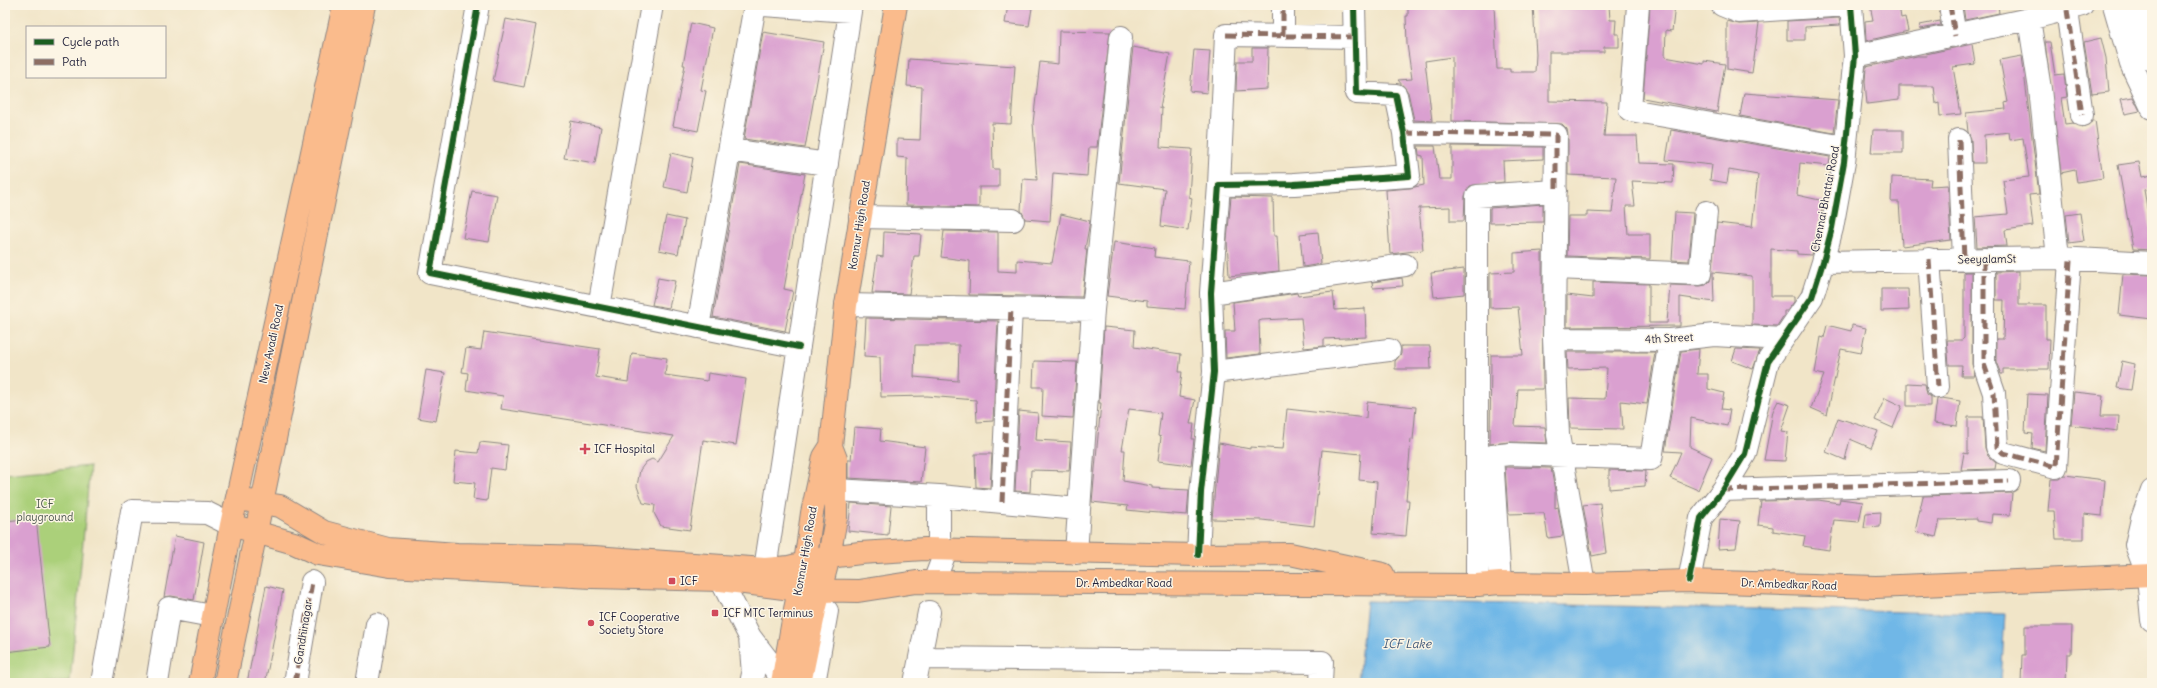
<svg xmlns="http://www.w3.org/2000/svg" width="2157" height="688" font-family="Delius,sans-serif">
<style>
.green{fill:#abd07a;stroke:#66795a}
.water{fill:#6fb7e7;stroke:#486c91}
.building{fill:#daa0d0;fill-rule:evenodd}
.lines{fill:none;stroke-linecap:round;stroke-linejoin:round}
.minor-casing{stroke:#8a8482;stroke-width:24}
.major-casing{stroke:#8a8482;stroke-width:24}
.minor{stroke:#fff;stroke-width:22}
.major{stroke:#fabb8c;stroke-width:22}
.quiet{stroke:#8d6e63;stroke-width:5;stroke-dasharray:10 5;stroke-linecap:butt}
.cycleway-casing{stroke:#fcf5e5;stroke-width:8}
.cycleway{stroke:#1b5e20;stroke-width:6}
.poi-dot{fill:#d1495b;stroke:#fcf5e5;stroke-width:1.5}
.labels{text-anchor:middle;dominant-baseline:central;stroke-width:3;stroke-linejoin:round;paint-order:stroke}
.street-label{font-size:11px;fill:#22223b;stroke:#fcf5e5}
.poi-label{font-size:11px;fill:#22223b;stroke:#fcf5e5;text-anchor:start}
.park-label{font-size:11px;fill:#4b564e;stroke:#fcf5e5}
.water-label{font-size:12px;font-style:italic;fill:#3d5677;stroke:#fcf5e5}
</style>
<rect width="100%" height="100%" fill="#fcf5e5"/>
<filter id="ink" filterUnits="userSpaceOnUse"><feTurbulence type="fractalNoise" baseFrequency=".025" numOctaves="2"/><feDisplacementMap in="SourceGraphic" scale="8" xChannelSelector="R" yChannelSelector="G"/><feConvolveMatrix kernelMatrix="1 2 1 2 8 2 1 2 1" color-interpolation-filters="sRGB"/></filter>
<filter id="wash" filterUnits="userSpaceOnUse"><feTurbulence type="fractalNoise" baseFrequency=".012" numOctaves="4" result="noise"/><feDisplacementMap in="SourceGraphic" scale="16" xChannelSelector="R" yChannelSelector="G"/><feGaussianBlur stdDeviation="0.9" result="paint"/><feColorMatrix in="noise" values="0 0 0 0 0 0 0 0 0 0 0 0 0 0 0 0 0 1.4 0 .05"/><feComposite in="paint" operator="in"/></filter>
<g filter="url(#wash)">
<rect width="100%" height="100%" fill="#f1e5c8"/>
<path class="green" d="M 90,466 L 70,682 L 5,683 L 5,474 Z"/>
<path class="water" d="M 1366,601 L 2005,614 L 2001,683 L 1358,683 Z"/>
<g id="blocks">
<path class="building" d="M 1008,5 L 1032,8 L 1029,26 L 1005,23 Z
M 1408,5 L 1494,5 L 1497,69 L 1510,69 L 1510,72 L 1535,72 L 1536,54 L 1533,5 L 1609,5 L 1610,20 L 1616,20 L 1615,34 L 1619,34 L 1619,47 L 1604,47 L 1604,52 L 1549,52 L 1549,101 L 1607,102 L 1604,136 L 1637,136 L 1639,163 L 1674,164 L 1673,183 L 1632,181 L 1635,206 L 1626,206 L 1628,234 L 1650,234 L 1650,259 L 1567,256 L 1568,216 L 1587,216 L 1587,212 L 1612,213 L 1616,177 L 1568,175 L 1568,135 L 1567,129 L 1562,124 L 1452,121 L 1452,57 L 1425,61 L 1432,121 L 1414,120 L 1408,92 L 1398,80 L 1412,79 L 1407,44 L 1406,16 L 1408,16 Z
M 1650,5 L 1675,5 L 1672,31 L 1666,30 L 1665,57 L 1704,64 L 1704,61 L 1725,64 L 1717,112 L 1643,98 Z
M 1870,5 L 1899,5 L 1901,18 L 1905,17 L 1908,31 L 1866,41 L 1865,21 L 1873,20 Z
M 1963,5 L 1998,5 L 1999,13 L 1965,20 Z
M 1839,18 L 1840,25 L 1805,27 L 1805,40 L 1787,40 L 1787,21 Z
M 506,19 L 536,25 L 524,87 L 493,81 Z
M 1727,21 L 1739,24 L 1759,23 L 1752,73 L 1727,69 Z
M 1940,21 L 1941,25 L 1921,29 L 1920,25 Z
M 691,23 L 713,28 L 701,90 L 706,91 L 698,131 L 673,126 L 685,65 L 683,65 Z
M 1059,31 L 1110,32 L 1097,147 L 1089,147 L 1087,176 L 1053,173 L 1050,221 L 1025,219 L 1021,210 L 1023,179 L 1037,180 L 1033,123 L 1040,62 L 1058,64 Z
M 763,32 L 824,42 L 805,148 L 744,139 Z
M 2101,38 L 2106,58 L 2109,92 L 2092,94 L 2084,42 Z
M 2045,42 L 2050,42 L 2055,75 L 2064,74 L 2067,97 L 2061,98 L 2065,124 L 2073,123 L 2083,127 L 2095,120 L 2103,178 L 2077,182 L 2075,170 L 2061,173 Z
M 1972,44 L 1975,64 L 1953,67 L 1961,114 L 1940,116 L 1939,103 L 1936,104 L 1934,86 L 1899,86 L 1899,100 L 1867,104 L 1865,82 L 1866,67 L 1917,56 L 1927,56 L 1926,54 Z
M 1133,47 L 1170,54 L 1160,108 L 1162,108 L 1160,147 L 1192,149 L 1189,197 L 1192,198 L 1188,230 L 1161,226 L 1165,189 L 1119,183 Z
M 1252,48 L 1268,48 L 1267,89 L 1236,91 L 1237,61 L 1252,61 Z
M 1194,50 L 1210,51 L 1207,93 L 1190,91 Z
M 2022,56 L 2039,194 L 2029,195 L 2033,226 L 2005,230 L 2007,246 L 1977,247 L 1975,217 L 2008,214 L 2003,180 L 2029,177 L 2023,138 L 2010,140 L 2009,132 L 1984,135 L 1985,163 L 1972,163 L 1971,139 L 1968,132 L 1966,113 L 2006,109 L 2005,103 L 2008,102 L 2000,60 Z
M 909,59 L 1015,66 L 1011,124 L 992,123 L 993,169 L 999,169 L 999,187 L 979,187 L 979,207 L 906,205 L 907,158 L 897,157 L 897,139 L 920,140 L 922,87 L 907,86 Z
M 1744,93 L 1838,100 L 1834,133 L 1740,116 Z
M 2133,97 L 2140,111 L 2125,114 L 2121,99 Z
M 571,121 L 601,127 L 595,163 L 564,158 Z
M 1671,130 L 1830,157 L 1829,166 L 1800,163 L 1797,195 L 1824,201 L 1812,255 L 1797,254 L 1797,251 L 1771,249 L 1771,296 L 1794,296 L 1794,302 L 1787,311 L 1784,311 L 1784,315 L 1777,326 L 1752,325 L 1752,276 L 1713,272 L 1714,302 L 1680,297 L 1680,326 L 1567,327 L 1567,295 L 1593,298 L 1593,282 L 1649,284 L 1649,323 L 1667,323 L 1670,285 L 1700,286 L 1706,285 L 1710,281 L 1717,223 L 1752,227 L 1758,175 L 1729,170 L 1727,183 L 1710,180 L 1712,165 L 1666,160 Z
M 1873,130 L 1903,130 L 1903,153 L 1871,153 Z
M 1418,146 L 1435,146 L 1439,179 L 1452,179 L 1452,146 L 1543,147 L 1543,159 L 1503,161 L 1504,182 L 1470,186 L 1465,196 L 1464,221 L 1450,221 L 1450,207 L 1419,208 L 1423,250 L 1390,254 L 1386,190 L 1410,188 L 1424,185 L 1423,156 L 1419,155 Z
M 671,153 L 693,158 L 687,192 L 664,187 Z
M 2139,162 L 2142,177 L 2152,175 L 2152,189 L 2144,190 L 2152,235 L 2152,250 L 2133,249 L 2118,165 Z
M 740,164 L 805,174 L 784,289 L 793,291 L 785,331 L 713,317 Z
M 1892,177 L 1931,179 L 1930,186 L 1948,185 L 1951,240 L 1902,246 L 1899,202 L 1891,202 Z
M 472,191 L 497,195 L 489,242 L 463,238 Z
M 1231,197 L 1273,198 L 1274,236 L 1277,236 L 1279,271 L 1229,276 L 1227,240 Z
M 1543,204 L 1543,222 L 1490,223 L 1490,208 Z
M 1675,212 L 1693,213 L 1689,261 L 1672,260 Z
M 2080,213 L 2084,241 L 2069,243 L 2066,215 Z
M 1061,214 L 1090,221 L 1085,249 L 1087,249 L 1082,297 L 969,295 L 970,261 L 941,257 L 944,231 L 998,232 L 998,271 L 1017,272 L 1017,260 L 1052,263 Z
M 666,216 L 685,220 L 678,254 L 659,250 Z
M 884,232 L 921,234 L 919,256 L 914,256 L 909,294 L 872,293 L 877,256 L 883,257 Z
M 1318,232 L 1321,264 L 1303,267 L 1300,234 Z
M 1114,242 L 1155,248 L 1154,257 L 1189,261 L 1185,309 L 1147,306 L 1147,301 L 1107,296 Z
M 1542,251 L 1543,389 L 1518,389 L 1515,426 L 1545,427 L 1547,443 L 1510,442 L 1490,444 L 1491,355 L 1523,355 L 1518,307 L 1490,308 L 1490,273 L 1514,272 L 1514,253 Z
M 1464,269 L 1464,294 L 1434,297 L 1431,273 Z
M 2019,271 L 2019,305 L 2046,305 L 2046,339 L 2050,339 L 2049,369 L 2003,369 L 2003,374 L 2001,374 L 1996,362 L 1996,339 L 2003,339 L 2004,300 L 1996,300 L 1996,272 Z
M 1964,272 L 1972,272 L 1972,364 L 1975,376 L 1961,376 L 1962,365 L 1949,365 L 1947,340 L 1962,340 L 1964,338 Z
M 2123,274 L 2152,275 L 2152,319 L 2119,315 Z
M 658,278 L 675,281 L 669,308 L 652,305 Z
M 1402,278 L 1403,286 L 1373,288 L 1372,282 Z
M 1881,289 L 1908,289 L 1909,310 L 1881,311 Z
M 1333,292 L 1335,310 L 1365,308 L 1366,337 L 1324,339 L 1324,346 L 1304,348 L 1301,318 L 1262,320 L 1259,321 L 1260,354 L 1226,358 L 1225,331 L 1235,331 L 1233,302 L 1297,293 L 1298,296 Z
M 866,318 L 998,321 L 993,421 L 977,422 L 976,400 L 927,396 L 881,397 L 880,357 L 864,356 ZM 915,345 L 959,345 L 958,381 L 914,377 Z
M 1827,325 L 1851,331 L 1852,325 L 1866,328 L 1861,353 L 1841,349 L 1827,415 L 1811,408 L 1824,375 L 1815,373 L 1821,337 L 1824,338 Z
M 1104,327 L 1135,330 L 1134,347 L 1181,354 L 1179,372 L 1182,372 L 1179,397 L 1195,400 L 1190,424 L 1194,424 L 1192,439 L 1194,439 L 1191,465 L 1158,461 L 1161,437 L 1158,436 L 1161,413 L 1129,409 L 1122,450 L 1125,450 L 1123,481 L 1152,486 L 1152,488 L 1189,490 L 1187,515 L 1146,512 L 1127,510 L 1128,506 L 1092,502 L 1101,403 L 1099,403 Z
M 484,332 L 600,349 L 596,377 L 628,382 L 632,353 L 667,358 L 665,375 L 707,381 L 708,373 L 746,379 L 736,445 L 703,440 L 690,530 L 661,526 L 654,513 L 655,505 L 643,503 L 637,486 L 640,470 L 646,462 L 652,459 L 658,462 L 674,436 L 501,409 L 503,396 L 466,390 L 468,373 L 462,372 L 466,348 L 481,350 Z
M 1401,346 L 1430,346 L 1431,369 L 1395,369 L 1395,361 L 1401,354 Z
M 1699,349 L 1697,374 L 1708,374 L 1708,389 L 1724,393 L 1721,409 L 1730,410 L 1727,426 L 1691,418 L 1690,447 L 1712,457 L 1698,490 L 1670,478 L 1681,452 L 1665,451 L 1681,351 Z
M 1736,349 L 1760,350 L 1753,369 L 1732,361 Z
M 1567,352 L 1655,352 L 1647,404 L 1621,401 L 1623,429 L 1570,428 L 1569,398 L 1605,399 L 1607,368 L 1568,369 Z
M 1034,361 L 1077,362 L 1073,418 L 1042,416 L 1043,387 L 1033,387 Z
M 2122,361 L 2135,364 L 2131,390 L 2117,388 Z
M 426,370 L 445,373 L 436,421 L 418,418 Z
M 1907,383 L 1925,384 L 1927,394 L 1931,397 L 1931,406 L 1907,406 Z
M 2074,392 L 2103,395 L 2101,416 L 2119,416 L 2118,431 L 2071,425 Z
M 2027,394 L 2048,395 L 2045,451 L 2032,448 L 2033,434 L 2025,433 Z
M 1885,398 L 1902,406 L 1893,428 L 1875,420 Z
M 1942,398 L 1960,401 L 1957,426 L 1934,423 L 1937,399 Z
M 1778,401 L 1790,405 L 1781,431 L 1788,432 L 1785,461 L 1764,460 L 1773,411 Z
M 1367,402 L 1416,407 L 1413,440 L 1411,439 L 1406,500 L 1409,500 L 1406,536 L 1373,533 L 1377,482 L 1359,480 L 1361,454 L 1322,450 L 1314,526 L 1262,520 L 1212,519 L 1219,443 L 1250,449 L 1250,447 L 1283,449 L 1287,409 L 1366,418 Z
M 1019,411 L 1038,413 L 1036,440 L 1071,442 L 1069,471 L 1031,470 L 1030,492 L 1015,491 Z
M 1968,417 L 1983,417 L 1985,448 L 1988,456 L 1996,463 L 1995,469 L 1961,470 L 1964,453 L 1968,454 Z
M 1838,418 L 1878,431 L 1871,448 L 1850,439 L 1845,460 L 1826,452 Z
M 854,427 L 881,429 L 880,441 L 925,447 L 921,482 L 848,478 L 848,460 L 851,460 Z
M 480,442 L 508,445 L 505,470 L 491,468 L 487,501 L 473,499 L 475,483 L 453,481 L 456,451 L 478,453 Z
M 975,454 L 992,454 L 990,488 L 976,487 Z
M 1505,467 L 1551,468 L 1555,491 L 1555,508 L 1558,507 L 1563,536 L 1548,538 L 1544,513 L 1508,514 Z
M 1609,470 L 1646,471 L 1645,486 L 1609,489 Z
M 2065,475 L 2105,480 L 2102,516 L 2084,514 L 2084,539 L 2056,539 L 2054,511 L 2048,511 L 2051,479 L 2060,479 Z
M 2012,493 L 2010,515 L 1992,514 L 1991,523 L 1976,521 L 1976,519 L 1940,520 L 1936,537 L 1915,532 L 1923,496 Z
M 1840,499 L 1863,502 L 1859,522 L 1834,520 L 1829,550 L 1803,546 L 1805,536 L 1773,531 L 1773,527 L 1758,525 L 1761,501 L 1818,500 L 1839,503 Z
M 851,503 L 891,506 L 888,535 L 848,531 Z
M 1600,503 L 1606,553 L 1592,556 L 1583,505 Z
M 1881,512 L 1880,527 L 1864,528 L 1866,513 Z
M 36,518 L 50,647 L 5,652 L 5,521 Z
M 1720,519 L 1740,521 L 1736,548 L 1718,549 Z
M 175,536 L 204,542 L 194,600 L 171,596 L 164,597 Z
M 266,586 L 283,590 L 270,659 L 265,683 L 247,683 Z
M 2025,626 L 2072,626 L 2071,654 L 2067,654 L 2066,683 L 2021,683 L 2022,655 L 2025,655 Z"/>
</g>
</g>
<g filter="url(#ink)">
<use href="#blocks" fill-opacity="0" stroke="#8a8482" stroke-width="1"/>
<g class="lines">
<g class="minor-casing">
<path id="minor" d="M 478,5 L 430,273 L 799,347
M 763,5 L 850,11
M 1638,5 L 1630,110 L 1845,147
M 1722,5 L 1739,12 L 1849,5
M 1950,5 L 1955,36
M 2114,5 L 2131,64 L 2152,108
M 2137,5 L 2150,58
M 2067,10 L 2082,115
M 2029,19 L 2040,89 L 2058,258
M 1283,36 L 1283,5
M 1855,56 L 2029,19 L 2082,5
M 1404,133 L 1556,135 L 1554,339 L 1558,435 L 1584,584
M 1959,140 L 1964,259
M 730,150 L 827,164
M 1219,185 L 1226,35 L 1354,37
M 860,217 L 1013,220
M 1929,259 L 1938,387
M 1984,259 L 1984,364 L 1994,393 L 1997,447 L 2003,453 L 2056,467 L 2070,260
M 1823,262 L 2058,258 L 2152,263
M 1556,268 L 1700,274 L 1706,212
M 1211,293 L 1405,265
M 846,305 L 1093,310
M 599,307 L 652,5
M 698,327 L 755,5
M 1554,339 L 1670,340 L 1714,335 L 1783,339
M 1214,372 L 1389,350
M 836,490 L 939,496 L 1078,509
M 1723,490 L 2009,481
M 2152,491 L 2142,519 L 2136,545 L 2148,576 L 2152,620
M 1002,502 L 1011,308
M 939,550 L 939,496
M 1076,553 L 1093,310 L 1121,37
M 1198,555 L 1201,492 L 1214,372 L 1211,293 L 1219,185 L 1294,184 L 1409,176 L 1404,133 L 1396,95 L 1356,93 L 1354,5
M 765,569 L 851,5
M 721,580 L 750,637 L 753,674 L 751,683
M 1689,581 L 1701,518 L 1723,490 L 1745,454 L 1768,361 L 1812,297 L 1823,262 L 1832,228 L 1844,162 L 1855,56 L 1851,5
M 934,582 L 946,550
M 1500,583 L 1492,456 L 1510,454 L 1651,459 L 1670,340
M 1477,585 L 1477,196 L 1556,191
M 750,637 L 783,680
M 920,658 L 1322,662 L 1321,683
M 102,683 L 132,511 L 207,513 L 231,525
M 157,683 L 169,608 L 212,616
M 295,683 L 312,582
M 367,683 L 377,624
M 814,683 L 827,611
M 915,683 L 929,612"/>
</g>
<g class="major-casing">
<path id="major" d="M 237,499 L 280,506 L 324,532 L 388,549 L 457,554 L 594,557 L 765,569 L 789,567 L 829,557 L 860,553 L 925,549 L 1198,555 L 1290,554 L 1383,574
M 231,525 L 294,543 L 318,554 L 390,566 L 592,577 L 721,580 L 799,590 L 858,591 L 916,582 L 1477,585 L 1500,583 L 1584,584 L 1689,581 L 1876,587 L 2152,575
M 200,683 L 231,525 L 344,5
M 225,683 L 364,5
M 782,683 L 795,609 L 805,563 L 812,513 L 824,457 L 831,446 L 846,305 L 896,5
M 800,683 L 815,610 L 829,557 L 836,518 L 836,459 L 831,446"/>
</g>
<use href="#minor" class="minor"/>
<use href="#major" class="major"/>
<path class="quiet" d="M 1950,5 L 1955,36
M 2067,10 L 2082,115
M 1226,35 L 1354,37
M 1283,36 L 1283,5
M 1404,133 L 1556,135 L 1556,191
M 1959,140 L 1964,259
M 1929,259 L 1938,387
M 1984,259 L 1984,364 L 1994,393 L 1997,447 L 2003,453 L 2056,467 L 2070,260
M 1723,490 L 2009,481
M 1002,502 L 1011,308
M 295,683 L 312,582"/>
<g class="cycleway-casing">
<path id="cycleway" d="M 478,5 L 430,273 L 799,347
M 1198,555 L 1201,492 L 1214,372 L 1211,293 L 1219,185 L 1294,184 L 1409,176 L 1404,133 L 1396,95 L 1356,93 L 1354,5
M 1689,581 L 1701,518 L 1723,490 L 1745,454 L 1768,361 L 1812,297 L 1823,262 L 1832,228 L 1844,162 L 1855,56 L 1851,5"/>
</g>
<use href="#cycleway" class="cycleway"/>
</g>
</g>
<g class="poi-dot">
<path d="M583 443h4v4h4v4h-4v4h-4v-4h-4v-4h4z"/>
<rect x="668" y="577" width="8" height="8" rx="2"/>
<rect x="711" y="609" width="8" height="8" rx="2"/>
<circle cx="591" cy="623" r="4"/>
</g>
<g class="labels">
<g class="street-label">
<text transform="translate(1825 199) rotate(-79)">Chennai Bhattai Road</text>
<text transform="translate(859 225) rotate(-81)">Konnur High Road</text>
<text transform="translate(1987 259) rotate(-1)">SeeyalamSt</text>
<text transform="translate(1669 338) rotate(-3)">4th Street</text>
<text transform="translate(271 344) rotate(-78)">New Avadi Road</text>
<text transform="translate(805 551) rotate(-80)">Konnur High Road</text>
<text x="1124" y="583">Dr. Ambedkar Road</text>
<text transform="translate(1789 584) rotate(2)">Dr. Ambedkar Road</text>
<text transform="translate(303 632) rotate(-81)">Gandhinagar</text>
</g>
<g class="poi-label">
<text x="594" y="449">ICF Hospital</text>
<text x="680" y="581">ICF</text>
<text x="723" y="613">ICF MTC Terminus</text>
<text x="599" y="617">ICF Cooperative<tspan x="599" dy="13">Society Store</tspan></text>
</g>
<g class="park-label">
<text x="45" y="504">ICF<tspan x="45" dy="13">playground</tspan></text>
</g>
<g class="water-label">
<text x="1407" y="643">ICF Lake</text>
</g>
</g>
<rect width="2157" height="688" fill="none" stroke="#fcf5e5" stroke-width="20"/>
<rect x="26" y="26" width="140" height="52" fill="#fcf5e5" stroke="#a5a1a1"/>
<rect x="34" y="39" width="20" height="6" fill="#1b5e20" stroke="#a5a1a1"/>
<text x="62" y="46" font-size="12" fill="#22223b">Cycle path</text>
<rect x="34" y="59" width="20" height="6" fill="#8d6e63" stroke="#a5a1a1"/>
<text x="62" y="66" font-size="12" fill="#22223b">Path</text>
</svg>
